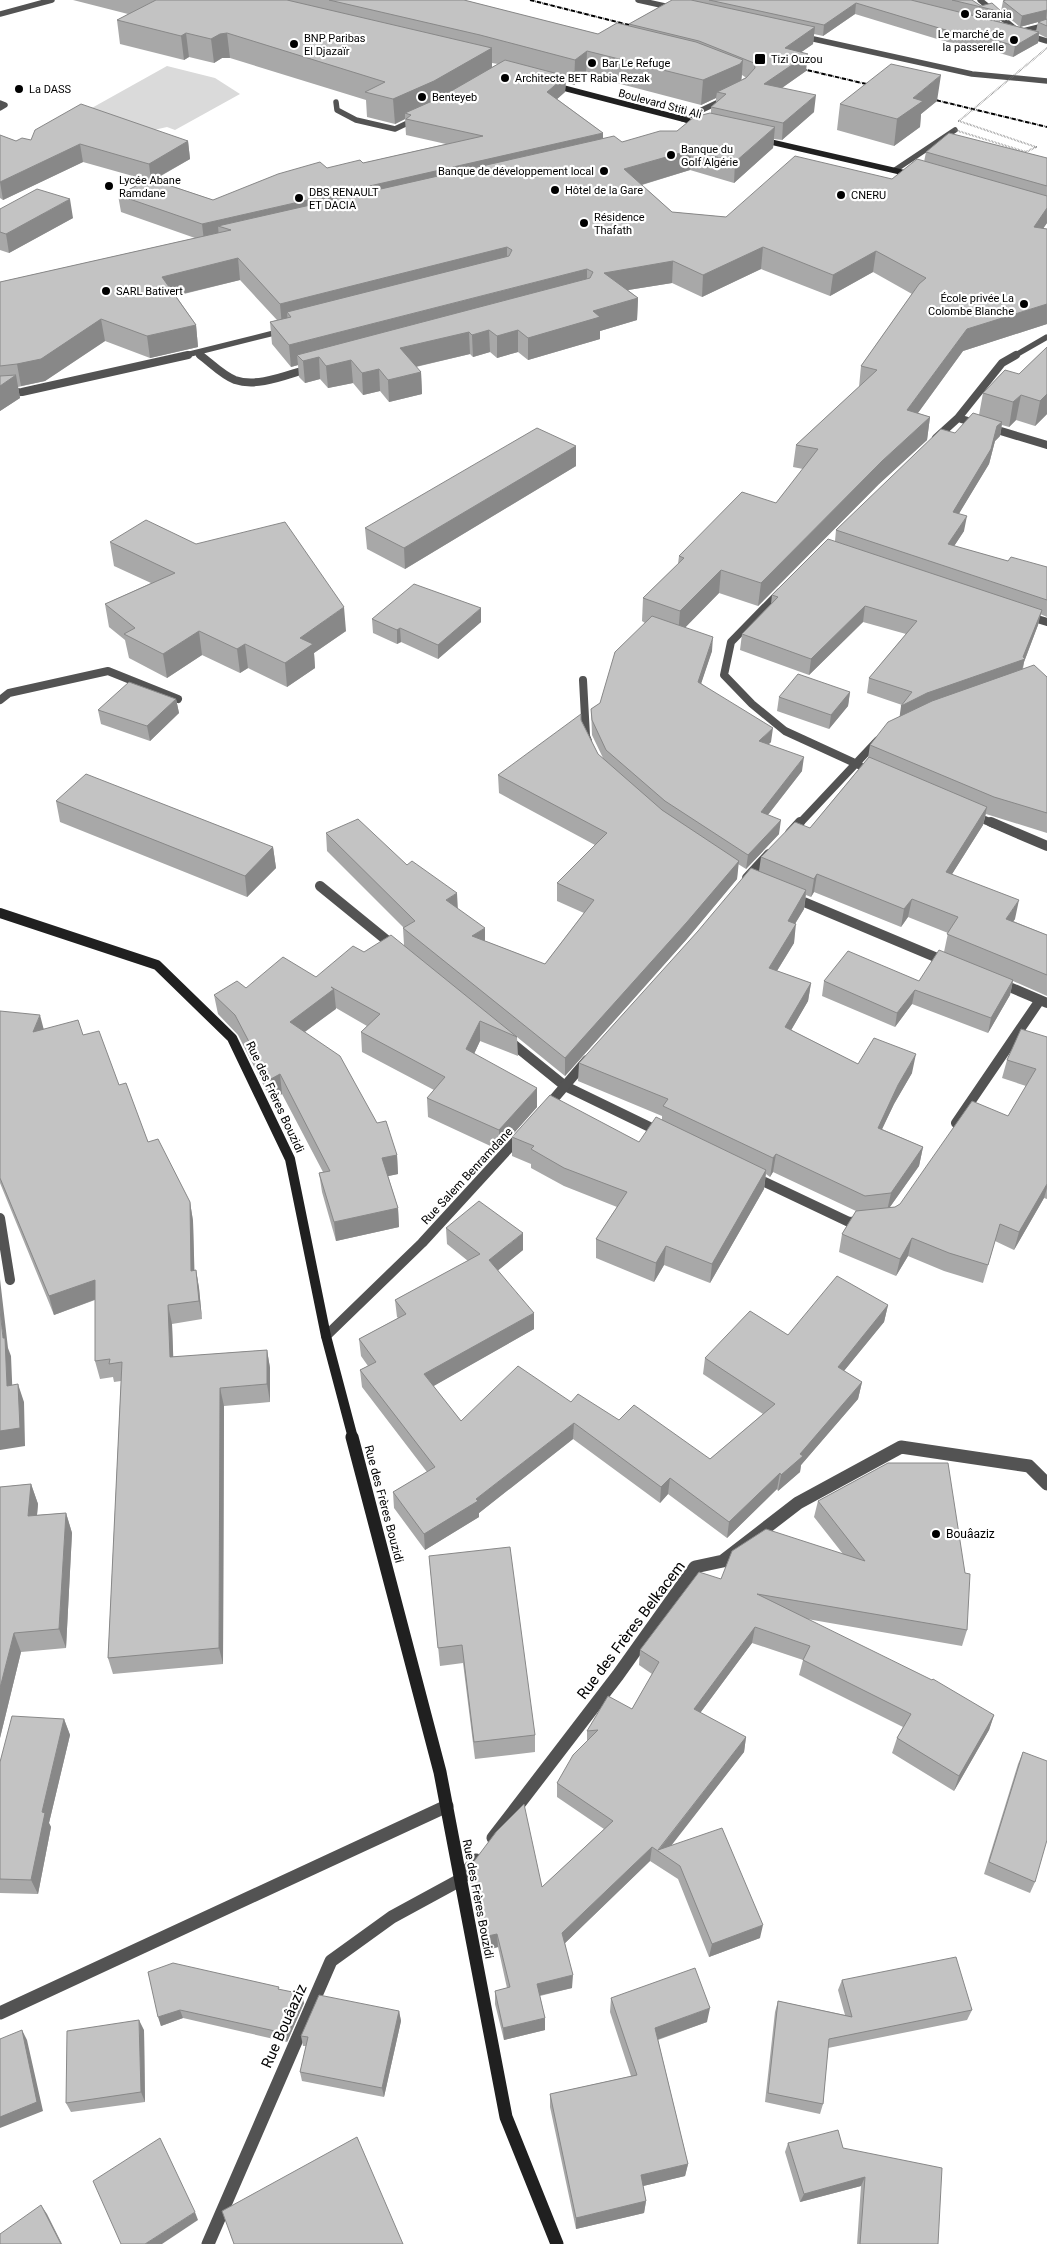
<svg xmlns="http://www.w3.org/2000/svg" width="1047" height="2244" font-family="Roboto,sans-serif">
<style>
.green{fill:#dadada}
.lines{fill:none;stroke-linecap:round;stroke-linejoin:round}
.lane-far2{stroke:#535353;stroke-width:5.5}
.lane-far1{stroke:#535353;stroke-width:8}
.lane{stroke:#535353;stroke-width:10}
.street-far3{stroke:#535353;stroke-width:5.5}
.street-far2{stroke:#535353;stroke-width:8}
.street-far1{stroke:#535353;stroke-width:10}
.street{stroke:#535353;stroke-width:13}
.secondary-far2{stroke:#202020;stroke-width:5.5}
.secondary-far1{stroke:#202020;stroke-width:10}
.secondary{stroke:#202020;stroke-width:13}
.rail{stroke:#000;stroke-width:2;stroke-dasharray:4.5 1 0.5 1;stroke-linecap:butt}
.path-bridge{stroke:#757575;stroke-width:2;stroke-dasharray:0.5 1;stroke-linecap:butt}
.wall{fill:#a8a8a8;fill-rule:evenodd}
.shaded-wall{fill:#888}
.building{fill:#c3c3c3;stroke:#888}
.poi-dot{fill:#000;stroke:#fff;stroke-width:2}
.labels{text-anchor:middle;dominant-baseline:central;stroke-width:4.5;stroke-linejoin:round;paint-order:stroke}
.far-poi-label{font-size:11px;fill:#000;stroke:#fff;text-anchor:start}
.far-street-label{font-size:11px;fill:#000;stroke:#fff}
.street-label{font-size:12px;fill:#000;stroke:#fff}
.poi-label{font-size:12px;fill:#000;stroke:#fff;text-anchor:start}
.near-street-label{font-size:15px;fill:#000;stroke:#fff}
</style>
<rect width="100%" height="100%" fill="#fff"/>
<path class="green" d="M 167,66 L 215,78 L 240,94 L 175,130 L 167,127 L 145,132 L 81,114 Z"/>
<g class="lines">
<path class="lane-far2" d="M 895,170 L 955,130
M 197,353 L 202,356
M 182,356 L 282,331"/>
<path class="lane-far1" d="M 200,355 C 211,363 222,375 235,380 C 259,388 288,374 311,368
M 0,393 L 22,392 L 188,355
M 1027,616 L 1047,622
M 583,680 L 586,736 L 588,741
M 0,700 L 9,693 L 108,671 L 178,699"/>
<path class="lane" d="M 320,886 L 395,947
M 792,897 L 947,962
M 1000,983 L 1047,1003
M 508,1040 L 565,1086 L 660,1132
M 956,1123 L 1040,1000
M 754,1177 L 849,1222 L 862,1221"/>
<path class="street-far3" d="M 638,0 L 674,8
M 980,0 L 1019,32 L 1047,25
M 0,14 L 52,0
M 1027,35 L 1047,41
M 800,36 L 972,74 L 1047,81
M 336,102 L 337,110 L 356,120 L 395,129 L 418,118
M 0,103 L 5,105 L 0,108
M 683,119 L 727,98
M 1014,356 L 1047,337"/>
<path class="street-far2" d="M 958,418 L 1047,445
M 936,438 L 958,418 L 1002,363 L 1016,355
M 780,592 L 731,642 L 724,675 L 752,704 L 785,731 L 859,765
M 973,815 L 994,824
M 799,824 L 878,740"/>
<path class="street-far1" d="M 991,822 L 1047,846
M 790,833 L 800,822
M 747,878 L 769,854
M 546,1108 L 587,1060
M 0,1218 L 10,1280
M 326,1336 L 422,1243 L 521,1135"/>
<path class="street" d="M 493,1838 L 618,1675 L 695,1567 L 723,1561 L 798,1503 L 901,1447 L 1029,1466 L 1047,1484
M 0,2013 L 447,1806
M 208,2244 L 331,1961 L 392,1917 L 460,1880 L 476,1860"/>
<path class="secondary-far2" d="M 552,85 L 683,119 L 702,126
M 762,140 L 914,175"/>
<path class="secondary-far1" d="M 0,913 L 157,965 L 232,1038 L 290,1159 L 326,1336 L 353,1438"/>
<path class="secondary" d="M 352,1437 L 440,1772 L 506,2117 L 557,2244"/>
<path class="rail" d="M 530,0 L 641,28
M 794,67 L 879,87
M 923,97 L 1047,127"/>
<path class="path-bridge" d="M 955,130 L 1026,152 L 1036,147 L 959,121 L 1047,48"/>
</g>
<path class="wall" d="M 73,0 L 464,0 L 598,34 L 629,26 L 629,24 L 672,0 L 972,0 L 981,6 L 1001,11 L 1003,1 L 1047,0 L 1047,38 L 1039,34 L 1038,43 L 1013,57 L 976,46 L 947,42 L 855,14 L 823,36 L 814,34 L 813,44 L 801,52 L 806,71 L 782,88 L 814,112 L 782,140 L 774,139 L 773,148 L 734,183 L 690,170 L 642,185 L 672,212 L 726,217 L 892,179 L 924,162 L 926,152 L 1047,158 L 1047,223 L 1043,228 L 1047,229 L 1047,324 L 963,351 L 918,413 L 930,417 L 927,440 L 879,484 L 758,606 L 719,593 L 685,627 L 712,651 L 701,683 L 771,742 L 768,744 L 802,771 L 768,815 L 779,834 L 746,869 L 738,864 L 737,879 L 686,940 L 565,1076 L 517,1037 L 518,1056 L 480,1041 L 474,1054 L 537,1107 L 499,1150 L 428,1117 L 427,1098 L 434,1090 L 362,1052 L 361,1032 L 367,1026 L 336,1008 L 305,1032 L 377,1123 L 397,1155 L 398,1174 L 388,1176 L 398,1208 L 399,1227 L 336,1241 L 322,1192 L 319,1173 L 323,1172 L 282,1094 L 271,1100 L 238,1035 L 218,1014 L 214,995 L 246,988 L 316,977 L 364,952 L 404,945 L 403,928 L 404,928 L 327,851 L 326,833 L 407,865 L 458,909 L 485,941 L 545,964 L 584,913 L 557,901 L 557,883 L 595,845 L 499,793 L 498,775 L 581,720 L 598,754 L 603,758 L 592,735 L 591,709 L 600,703 L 645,623 L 642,621 L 643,598 L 678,564 L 679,556 L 776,503 L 803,469 L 793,467 L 796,445 L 859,387 L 861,366 L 912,294 L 873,272 L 830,296 L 761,269 L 702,297 L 672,283 L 628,290 L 638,298 L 637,320 L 600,331 L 600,339 L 528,360 L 518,352 L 497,358 L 490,352 L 473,357 L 470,354 L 416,367 L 421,372 L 422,394 L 389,402 L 380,391 L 363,395 L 353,383 L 328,388 L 320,379 L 305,383 L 299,377 L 298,365 L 291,367 L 272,344 L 270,322 L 277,320 L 240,280 L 176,296 L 196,325 L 198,347 L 150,358 L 105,341 L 45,381 L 18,387 L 20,398 L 0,411 L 0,282 L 195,238 L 121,212 L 118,195 L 147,180 L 83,162 L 3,200 L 0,198 L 0,135 L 16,141 L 31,140 L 188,141 L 190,159 L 154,180 L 213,200 L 327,168 L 363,163 L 446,144 L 406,135 L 405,119 L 395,124 L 367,117 L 366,100 L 230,58 L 222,58 L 214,63 L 189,57 L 184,60 L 120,44 L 117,20 L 128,14 ZM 1002,12 L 1020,27 L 1038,22 L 1036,31 L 1000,22 ZM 492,63 L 498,64 L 492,67 ZM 586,75 L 701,105 L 716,98 L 716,103 L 711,107 L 711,114 L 677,131 L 622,142 L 603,138 L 603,133 L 557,99 L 565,92 L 566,82 L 574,85 ZM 742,75 L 745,77 L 746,77 L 741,80 Z
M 937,101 L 921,114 L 920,127 L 894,146 L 837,130 L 840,104 Z
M 0,209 L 73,218 L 9,253 L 0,250 Z
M 1047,347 L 1047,414 L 1035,426 L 1016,420 L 1009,427 L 1002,425 L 1000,436 L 995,441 L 989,464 L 959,513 L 964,531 L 954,546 L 1008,561 L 1047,567 L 1047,617 L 1040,614 L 1038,625 L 1024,662 L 1023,669 L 1047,677 L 1047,833 L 986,814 L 983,825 L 952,874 L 1015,919 L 1013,921 L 1047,935 L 1047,996 L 1013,981 L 1010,995 L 988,1033 L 912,1004 L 895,1027 L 822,996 L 824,981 L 919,981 L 944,952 L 948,933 L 908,917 L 901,927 L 814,892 L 811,897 L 806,895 L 804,909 L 795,924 L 794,943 L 777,971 L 811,983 L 808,1001 L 791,1030 L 858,1064 L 912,1073 L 894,1104 L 882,1129 L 923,1147 L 919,1166 L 890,1207 L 895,1207 L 900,1204 L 1008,1116 L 1026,1086 L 1002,1078 L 1007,1060 L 1047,1037 L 1047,1199 L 1044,1198 L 1014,1250 L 995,1241 L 983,1283 L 944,1271 L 908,1256 L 896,1276 L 839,1252 L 842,1234 L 856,1211 L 773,1172 L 770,1177 L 766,1174 L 764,1189 L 710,1283 L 664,1265 L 654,1282 L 596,1258 L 596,1239 L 617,1207 L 564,1186 L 531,1168 L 531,1164 L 512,1156 L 512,1137 L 639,1142 L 662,1121 L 662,1116 L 578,1081 L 579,1063 L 759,871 L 761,857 L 810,828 L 868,758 L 870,745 L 900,717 L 902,705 L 867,693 L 869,678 L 906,634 L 863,622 L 809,675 L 740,650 L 742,634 L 771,604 L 772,595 L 835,541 L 836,530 L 955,433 L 979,415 L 983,393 L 1019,374 Z
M 576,446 L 576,466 L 405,569 L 367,549 L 365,528 Z
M 110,542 L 346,631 L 314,653 L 315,668 L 287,687 L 248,668 L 240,673 L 202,655 L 167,678 L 129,658 L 125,640 L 109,627 L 105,604 L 151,583 L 114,566 Z
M 372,619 L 481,622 L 438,659 L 401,642 L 397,644 L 373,633 Z
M 850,692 L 848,706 L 829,729 L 777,711 L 779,697 Z
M 176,699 L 179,713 L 150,741 L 101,724 L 98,710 Z
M 56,801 L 273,847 L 276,868 L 247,897 L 60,822 Z
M 0,1011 L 44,1029 L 83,1035 L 119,1085 L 148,1142 L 190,1202 L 193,1221 L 194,1270 L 196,1270 L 199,1288 L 202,1319 L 172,1324 L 173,1357 L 267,1350 L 270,1368 L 270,1402 L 224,1406 L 223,1664 L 113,1674 L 108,1658 L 121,1381 L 114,1382 L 113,1377 L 100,1379 L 95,1361 L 95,1300 L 54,1315 L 0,1183 Z
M 446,1228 L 523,1250 L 498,1270 L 534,1329 L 433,1386 L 461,1421 L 571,1402 L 619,1420 L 710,1459 L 763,1414 L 703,1374 L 705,1358 L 788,1335 L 888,1305 L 884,1322 L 844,1371 L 862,1382 L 858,1399 L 801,1465 L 800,1472 L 778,1491 L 777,1489 L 727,1538 L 668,1494 L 660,1503 L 573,1439 L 479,1513 L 479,1517 L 425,1550 L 394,1508 L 393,1492 L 427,1472 L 362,1387 L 360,1370 L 368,1366 L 361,1356 L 359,1339 L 398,1318 L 397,1317 L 395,1300 L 468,1261 L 447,1244 Z
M 31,1484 L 38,1504 L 37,1515 L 66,1513 L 72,1533 L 66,1648 L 21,1652 L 0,1738 L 0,1487 Z
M 818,1501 L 967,1630 L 962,1646 L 807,1619 L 994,1715 L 989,1730 L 954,1791 L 892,1753 L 897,1738 L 903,1727 L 799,1675 L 803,1660 L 752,1643 L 700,1713 L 746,1737 L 744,1752 L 670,1846 L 760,1938 L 709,1957 L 678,1879 L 650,1861 L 565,1943 L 572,1988 L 540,1996 L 545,2018 L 545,2030 L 504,2040 L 495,2004 L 495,1991 L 507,1988 L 498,1947 L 484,1951 L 470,1881 L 469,1868 L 542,1887 L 604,1829 L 557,1797 L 557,1783 L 587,1742 L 587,1731 L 632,1709 L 652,1674 L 639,1665 L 640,1650 L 721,1579 L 843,1554 L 814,1517 Z
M 429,1556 L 535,1735 L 535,1752 L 475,1759 L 463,1663 L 440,1666 Z
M 64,1719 L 70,1735 L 49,1823 L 51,1827 L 38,1894 L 0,1893 L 0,1762 Z
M 1023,1752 L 1035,1882 L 1030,1893 L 984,1874 L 1018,1764 Z
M 148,1972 L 279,1989 L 304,2003 L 287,2042 L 183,2018 L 161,2026 Z
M 842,1980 L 972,2010 L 967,2020 L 828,2048 L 823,2104 L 820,2114 L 765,2102 L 775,2012 L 778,2001 L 845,2015 L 838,1990 Z
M 611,1998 L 707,2022 L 658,2040 L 688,2164 L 685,2176 L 643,2186 L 646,2201 L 644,2213 L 576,2229 L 550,2107 L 550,2094 L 631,2076 L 610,2012 Z
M 399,2011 L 401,2021 L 384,2097 L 302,2081 L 300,2072 L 306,2046 L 303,2046 L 301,2036 Z
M 144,2030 L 145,2102 L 71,2112 L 66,2103 Z
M 788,2143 L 843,2148 L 938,2244 L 857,2244 L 861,2186 L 800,2202 L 785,2152 Z"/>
<path class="shaded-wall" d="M 856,3 L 855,14 L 823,36 L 824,25 Z
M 1047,10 L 1046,20 L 1038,22 L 1020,27 L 1022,16 Z
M 815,27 L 813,44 L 783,65 L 785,48 Z
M 1039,32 L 1038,43 L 1013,57 L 1015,46 Z
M 186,33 L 189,57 L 184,60 L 181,36 Z
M 227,33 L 230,58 L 222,58 L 214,63 L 211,39 L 220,34 Z
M 492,48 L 492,72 L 411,115 L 405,113 L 405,119 L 395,124 L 393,99 Z
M 587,51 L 586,75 L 574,85 L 575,60 Z
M 808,54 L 806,71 L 763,101 L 764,84 Z
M 743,60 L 741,85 L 717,92 L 716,98 L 701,105 L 703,80 Z
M 941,75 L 937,101 L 921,114 L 920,127 L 894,146 L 897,119 L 913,98 Z
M 566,76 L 565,92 L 547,108 L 547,92 Z
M 816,95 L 814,112 L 782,140 L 783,123 Z
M 775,127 L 773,148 L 734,183 L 735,162 Z
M 603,133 L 603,149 L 231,230 L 218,226 L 219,238 L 204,241 L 202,224 Z
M 188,141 L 190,159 L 151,181 L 149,164 Z
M 80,144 L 83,162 L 3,200 L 0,182 Z
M 691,150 L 690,170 L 624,190 L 624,169 Z
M 70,199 L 73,218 L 9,253 L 6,234 Z
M 1047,208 L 1047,223 L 1030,248 L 1034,227 Z
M 507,247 L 507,268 L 291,317 L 287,312 L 288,324 L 282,326 L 280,304 Z
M 763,247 L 761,269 L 702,297 L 703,275 Z
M 876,251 L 873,272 L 830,296 L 833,275 Z
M 238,258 L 240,280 L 165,298 L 162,277 Z
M 673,261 L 672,283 L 603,294 L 604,273 Z
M 587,269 L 587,290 L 319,357 L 320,379 L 305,383 L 303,361 L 297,355 L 298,365 L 291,367 L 289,345 Z
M 638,298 L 637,320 L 600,331 L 600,339 L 528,360 L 528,338 L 593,311 Z
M 1047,304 L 1047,324 L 963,351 L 904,432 L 907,410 L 967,329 Z
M 101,319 L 105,341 L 45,381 L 21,386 L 17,364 Z
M 196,325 L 198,347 L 150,358 L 147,336 Z
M 489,330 L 490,352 L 473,357 L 472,335 Z
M 518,330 L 518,352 L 497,358 L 497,336 Z
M 469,332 L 470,354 L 401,370 L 400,348 Z
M 351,360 L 353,383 L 328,388 L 326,366 Z
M 379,369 L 380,391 L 363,395 L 362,373 Z
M 421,372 L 422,394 L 389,402 L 388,380 Z
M 16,375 L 20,398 L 0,411 L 0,386 Z
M 1047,394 L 1047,414 L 1035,426 L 1040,401 Z
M 1021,395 L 1016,420 L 1009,427 L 1013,402 Z
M 930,417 L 927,440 L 879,484 L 758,606 L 761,583 L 882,461 Z
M 1002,422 L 1000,436 L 995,441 L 989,464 L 951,527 L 953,512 L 997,426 Z
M 576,446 L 576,466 L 405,569 L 404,548 Z
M 967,516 L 964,531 L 945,560 L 948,544 Z
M 721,570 L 719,593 L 678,635 L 680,611 Z
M 865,606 L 863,622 L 809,675 L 811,659 Z
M 344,607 L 346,631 L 314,653 L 315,668 L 287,687 L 285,663 L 300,638 Z
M 481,608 L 481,622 L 438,659 L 438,645 Z
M 1042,610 L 1038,625 L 1024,662 L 1021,674 L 899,721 L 901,706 Z
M 400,628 L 401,642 L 397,644 L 397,630 Z
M 199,631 L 202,655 L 167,678 L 163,654 Z
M 713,637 L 712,651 L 697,696 L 698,682 Z
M 245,644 L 248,668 L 240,673 L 237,649 Z
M 850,692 L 848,706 L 829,729 L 831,715 Z
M 176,699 L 179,713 L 150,741 L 147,726 Z
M 773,728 L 771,742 L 758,755 L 759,741 Z
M 804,757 L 802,771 L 759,826 L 761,812 Z
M 987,807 L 983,825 L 942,890 L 946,872 Z
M 781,820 L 779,834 L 746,869 L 748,855 Z
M 273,847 L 276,868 L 247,897 L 245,876 Z
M 739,861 L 737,879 L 686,940 L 565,1076 L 565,1058 Z
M 817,874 L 814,892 L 811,897 L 814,879 Z
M 806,890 L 804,909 L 785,940 L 788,921 Z
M 457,893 L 458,911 L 446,900 Z
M 912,899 L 908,917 L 901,927 L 904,909 Z
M 1019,900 L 1015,919 L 1002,937 L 1006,919 Z
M 796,924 L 794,943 L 767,987 L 769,968 Z
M 485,928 L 485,946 L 472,936 Z
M 1013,980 L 1010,995 L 988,1033 L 991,1018 Z
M 811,983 L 808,1001 L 782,1046 L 785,1027 Z
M 334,989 L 336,1009 L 292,1041 L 290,1022 Z
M 915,990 L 912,1004 L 895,1027 L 897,1013 Z
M 40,1015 L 45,1034 L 33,1032 Z
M 480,1021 L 480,1041 L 467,1069 L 466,1049 Z
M 916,1054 L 912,1073 L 894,1104 L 874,1146 L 878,1128 L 898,1085 Z
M 280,1074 L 282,1094 L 271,1100 L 269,1080 Z
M 537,1088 L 537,1107 L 499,1150 L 499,1130 Z
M 923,1147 L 919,1166 L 887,1211 L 891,1193 Z
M 776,1154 L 773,1172 L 770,1177 L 773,1158 Z
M 397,1155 L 398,1174 L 384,1177 L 382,1158 Z
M 766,1170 L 764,1189 L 710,1283 L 712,1264 Z
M 1047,1184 L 1047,1188 L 1044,1198 L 1014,1250 L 1019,1232 Z
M 190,1202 L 193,1221 L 195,1289 L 191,1271 Z
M 398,1208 L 399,1227 L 336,1241 L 334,1222 Z
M 523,1233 L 523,1250 L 490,1277 L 489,1260 Z
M 912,1238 L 908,1256 L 896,1276 L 900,1259 Z
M 666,1246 L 664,1265 L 654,1282 L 656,1263 Z
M 196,1270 L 199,1288 L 202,1319 L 199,1301 Z
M 0,1279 L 8,1348 L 11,1356 L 13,1404 L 7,1386 L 3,1338 L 0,1310 Z
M 95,1280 L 99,1298 L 54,1315 L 49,1296 Z
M 168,1305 L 172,1324 L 174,1376 L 170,1357 Z
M 888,1305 L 884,1322 L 834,1383 L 838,1367 Z
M 534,1313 L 534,1329 L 425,1391 L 424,1374 Z
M 267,1350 L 270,1368 L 270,1402 L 267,1384 Z
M 862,1382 L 858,1399 L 801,1465 L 800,1472 L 778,1491 L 781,1475 Z
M 18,1384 L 24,1402 L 25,1446 L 0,1450 L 0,1431 Z
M 220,1388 L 224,1406 L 223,1664 L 219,1648 Z
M 574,1423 L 573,1439 L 479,1513 L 479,1517 L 425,1550 L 424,1534 L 476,1499 Z
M 780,1473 L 777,1489 L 727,1538 L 729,1522 Z
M 670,1478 L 668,1494 L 660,1503 L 661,1487 Z
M 31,1484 L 38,1504 L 35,1536 L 28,1516 Z
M 66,1513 L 72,1533 L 66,1648 L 59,1629 Z
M 755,1627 L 752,1643 L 692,1724 L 694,1709 Z
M 14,1633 L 21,1652 L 0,1738 L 0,1688 Z
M 994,1715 L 989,1730 L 954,1791 L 959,1776 Z
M 64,1719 L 70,1735 L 49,1823 L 51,1827 L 38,1894 L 31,1880 L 42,1812 Z
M 746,1737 L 744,1752 L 664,1855 L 658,1851 Z
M 652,1847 L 650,1861 L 562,1946 L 562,1933 Z
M 763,1925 L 760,1938 L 709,1957 L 712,1944 Z
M 497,1934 L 498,1947 L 484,1951 L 483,1937 Z
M 573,1975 L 572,1988 L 537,1996 L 537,1984 Z
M 302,1994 L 304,2003 L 287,2042 L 284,2033 Z
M 710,2008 L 707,2022 L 653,2041 L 655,2028 Z
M 180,2010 L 183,2018 L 161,2026 L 158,2017 Z
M 399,2011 L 401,2021 L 384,2097 L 382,2088 Z
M 545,2018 L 545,2030 L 504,2040 L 503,2028 Z
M 139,2020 L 144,2030 L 145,2102 L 141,2092 Z
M 22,2030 L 27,2040 L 43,2111 L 0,2128 L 0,2117 Z
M 688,2164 L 685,2176 L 639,2187 L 641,2175 Z
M 865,2177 L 861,2186 L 800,2202 L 804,2194 Z
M 646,2201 L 644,2213 L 576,2229 L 576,2218 Z
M 41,2205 L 47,2214 L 62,2244 L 61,2244 Z
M 195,2212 L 198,2220 L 162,2244 L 145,2244 Z"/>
<path class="building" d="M 156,0 L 287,0 L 492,48 L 434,81 L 393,99 L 365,92 L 385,82 L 227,33 L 220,34 L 211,39 L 186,33 L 181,36 L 117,20 Z
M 329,0 L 464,0 L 598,34 L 617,23 L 696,42 L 743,60 L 740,64 L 703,80 L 587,51 L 575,60 L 480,35 Z
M 672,0 L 691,0 L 815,27 L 785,48 L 808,54 L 764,84 L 816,95 L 783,123 L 711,107 L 726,94 L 717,92 L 746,78 L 755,68 L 754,63 L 699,41 L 629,24 Z
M 709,0 L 911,0 L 1039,32 L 1015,46 L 978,35 L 949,31 L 856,3 L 824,25 Z
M 952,0 L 972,0 L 981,6 L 992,3 L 1002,12 Z
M 1006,0 L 1047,0 L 1047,10 L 1022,16 L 1003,1 Z
M 1047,19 L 1047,26 L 1038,22 Z
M 505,60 L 566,76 L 547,92 L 603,133 L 202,224 L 118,195 L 150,179 L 213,200 L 278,174 L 320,162 L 327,168 L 360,160 L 363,163 L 483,136 L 406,119 L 411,115 L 405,113 L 439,98 Z
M 891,64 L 941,75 L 913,98 L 923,101 L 897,119 L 840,104 Z
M 81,104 L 188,141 L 149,164 L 80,144 L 0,182 L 0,135 L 16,141 L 22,138 L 31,140 L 35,130 Z
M 710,113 L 775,127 L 735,162 L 691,150 L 624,169 L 672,212 L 726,217 L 795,156 L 892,179 L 917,159 L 1047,196 L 1047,208 L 1034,227 L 1047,229 L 1047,304 L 967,329 L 907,410 L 930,417 L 882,461 L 761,583 L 721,570 L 680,611 L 643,598 L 684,558 L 679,556 L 742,492 L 776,503 L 818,449 L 796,445 L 877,370 L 861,366 L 919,284 L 926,278 L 876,251 L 833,275 L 763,247 L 703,275 L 673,261 L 604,273 L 638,298 L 593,311 L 600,317 L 528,338 L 518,330 L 497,336 L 489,330 L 472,335 L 469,332 L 400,348 L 421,372 L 388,380 L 379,369 L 362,373 L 351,360 L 326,366 L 319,357 L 303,361 L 297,355 L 590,278 L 593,272 L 587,269 L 289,345 L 270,322 L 291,317 L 287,312 L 509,256 L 512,250 L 507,247 L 280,304 L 238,258 L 162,277 L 196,325 L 147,336 L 101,319 L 41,359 L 17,364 L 0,366 L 0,282 L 231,230 L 218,226 L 614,136 L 622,142 L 660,131 L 677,131 L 694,117 Z
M 949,133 L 1047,158 L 1047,186 L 926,152 Z
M 37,189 L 70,199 L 6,234 L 0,232 L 0,209 Z
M 1047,347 L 1047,394 L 1040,401 L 1021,395 L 1013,402 L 983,393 L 1005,370 L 1019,374 Z
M 16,375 L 0,386 L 0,376 Z
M 973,413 L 1002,422 L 997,426 L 991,449 L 953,512 L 967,516 L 948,544 L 1008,561 L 1011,557 L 1047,567 L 1047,600 L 836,530 L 941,429 L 955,433 Z
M 537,428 L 576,446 L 404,548 L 365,528 Z
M 146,520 L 196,544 L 285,522 L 344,607 L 300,638 L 313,644 L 285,663 L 245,644 L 237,649 L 199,631 L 163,654 L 124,634 L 135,628 L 105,604 L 175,573 L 110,542 Z
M 828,539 L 1042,610 L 1023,657 L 1025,659 L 927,693 L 901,706 L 912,692 L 869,678 L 917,621 L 865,606 L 811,659 L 742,634 L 778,597 L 772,595 Z
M 414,584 L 481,608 L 438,645 L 400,628 L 397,630 L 372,619 Z
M 652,616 L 713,637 L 698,682 L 773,728 L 759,741 L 804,757 L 761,812 L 781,820 L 748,855 L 665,801 L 606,750 L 592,720 L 591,709 L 600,703 L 615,652 Z
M 1034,665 L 1047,677 L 1047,813 L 994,797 L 870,745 L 888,722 L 932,701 Z
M 798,674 L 850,692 L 831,715 L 779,697 Z
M 129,682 L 176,699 L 147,726 L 98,710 Z
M 581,714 L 581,720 L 598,754 L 662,810 L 739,861 L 687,922 L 565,1058 L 403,928 L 415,921 L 326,833 L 358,819 L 407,865 L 412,861 L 457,893 L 446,900 L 485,928 L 472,936 L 545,964 L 594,900 L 557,883 L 607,833 L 498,775 Z
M 869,757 L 987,807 L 946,872 L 1019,900 L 1006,919 L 1047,935 L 1047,975 L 947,934 L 958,917 L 912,899 L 904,909 L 817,874 L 814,879 L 761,857 L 795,822 L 810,828 Z
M 86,774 L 273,847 L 245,876 L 56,801 Z
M 751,868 L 806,890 L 788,921 L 796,924 L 769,968 L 811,983 L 785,1027 L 858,1064 L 874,1038 L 916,1054 L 898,1085 L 878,1128 L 923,1147 L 891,1193 L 865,1196 L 776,1154 L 773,1158 L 663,1106 L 668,1099 L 579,1063 L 698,931 Z
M 391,935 L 517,1037 L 480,1021 L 466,1049 L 537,1088 L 499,1130 L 427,1098 L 445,1077 L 361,1032 L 380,1014 L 331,987 L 334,989 L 290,1022 L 340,1056 L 377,1123 L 386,1121 L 397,1155 L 382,1158 L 398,1208 L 334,1222 L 319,1173 L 330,1171 L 280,1074 L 269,1080 L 235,1015 L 214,995 L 237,981 L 246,988 L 283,957 L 316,977 L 353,946 L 364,952 Z
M 939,950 L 1013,980 L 991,1018 L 915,990 L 897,1013 L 824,981 L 848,951 L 919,981 Z
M 0,1011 L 40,1015 L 33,1032 L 78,1020 L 83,1035 L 99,1031 L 119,1085 L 126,1083 L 148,1142 L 158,1139 L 190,1202 L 191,1271 L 196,1270 L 199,1301 L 168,1305 L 170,1357 L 267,1350 L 267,1384 L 220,1388 L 219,1648 L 108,1658 L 122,1362 L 109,1364 L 110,1359 L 95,1361 L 95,1280 L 49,1296 L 0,1178 Z
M 1021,1029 L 1047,1037 L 1047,1184 L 1019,1232 L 1000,1224 L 988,1265 L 949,1253 L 912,1238 L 900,1259 L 842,1234 L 856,1211 L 895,1207 L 900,1204 L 972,1101 L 1008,1116 L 1036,1069 L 1007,1060 Z
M 550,1095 L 639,1142 L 656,1117 L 766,1170 L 712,1264 L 666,1246 L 656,1263 L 596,1239 L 627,1192 L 564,1168 L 531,1149 L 534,1146 L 512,1137 Z
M 479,1201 L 523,1233 L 489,1260 L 534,1313 L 424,1374 L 461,1421 L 518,1366 L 571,1402 L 578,1394 L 619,1420 L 634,1405 L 710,1459 L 775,1404 L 705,1358 L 750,1311 L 788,1335 L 837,1276 L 888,1305 L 838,1367 L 862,1382 L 800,1454 L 803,1456 L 781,1475 L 780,1473 L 729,1522 L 670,1478 L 661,1487 L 574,1423 L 476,1499 L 478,1501 L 424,1534 L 393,1492 L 435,1467 L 360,1370 L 376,1362 L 359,1339 L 406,1314 L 395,1300 L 480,1254 L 446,1228 Z
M 0,1310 L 3,1338 L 5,1338 L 7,1386 L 18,1384 L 20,1428 L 0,1431 Z
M 888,1463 L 948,1463 L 965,1573 L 970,1574 L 967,1630 L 757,1594 L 932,1680 L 933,1679 L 994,1715 L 959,1776 L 897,1738 L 911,1714 L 803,1660 L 810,1646 L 755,1627 L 694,1709 L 746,1737 L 658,1850 L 722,1828 L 763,1925 L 712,1944 L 680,1866 L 652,1847 L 562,1933 L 573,1975 L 537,1984 L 545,2018 L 503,2028 L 495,1991 L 510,1987 L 497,1934 L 483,1937 L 469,1868 L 496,1832 L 524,1804 L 542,1887 L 613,1821 L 557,1783 L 573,1755 L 598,1730 L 587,1731 L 608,1696 L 632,1709 L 659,1662 L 640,1650 L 699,1572 L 721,1579 L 732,1551 L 766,1529 L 865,1561 L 818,1501 Z
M 31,1484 L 28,1516 L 66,1513 L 59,1629 L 14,1633 L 0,1688 L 0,1487 Z
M 510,1547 L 535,1735 L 474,1742 L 462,1645 L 438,1648 L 429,1556 Z
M 12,1716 L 64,1719 L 42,1812 L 45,1813 L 31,1880 L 0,1879 L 0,1762 Z
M 1023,1752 L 1047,1761 L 1047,1840 L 1035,1882 L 989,1862 Z
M 956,1957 L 972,2010 L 829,2039 L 823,2104 L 768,2093 L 778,2001 L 852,2017 L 842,1980 Z
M 173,1963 L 279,1987 L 278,1989 L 302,1994 L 284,2033 L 180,2010 L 158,2017 L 148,1972 Z
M 695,1968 L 710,2008 L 655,2028 L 688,2164 L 641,2175 L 646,2201 L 576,2218 L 550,2094 L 637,2075 L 611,1998 Z
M 319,1995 L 399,2011 L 382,2088 L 300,2072 L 308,2037 L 301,2036 Z
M 139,2020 L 141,2092 L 66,2103 L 67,2031 Z
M 22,2030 L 37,2102 L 0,2117 L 0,2039 Z
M 838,2130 L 843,2148 L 942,2168 L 938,2244 L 860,2244 L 865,2177 L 804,2194 L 788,2143 Z
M 357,2137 L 403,2244 L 234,2244 L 222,2211 Z
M 160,2138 L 195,2212 L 145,2244 L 121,2244 L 93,2181 Z
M 41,2205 L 61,2244 L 0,2244 L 0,2234 Z"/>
<g class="poi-dot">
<circle cx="965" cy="14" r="5"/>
<circle cx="1014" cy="40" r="5"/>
<circle cx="294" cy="44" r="5"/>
<rect x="754" y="53" width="12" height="12" rx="2.5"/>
<circle cx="592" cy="63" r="5"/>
<circle cx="505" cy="78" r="5"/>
<circle cx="19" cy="89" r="5"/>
<circle cx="422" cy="97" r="5"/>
<circle cx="671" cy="155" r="5"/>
<circle cx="604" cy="171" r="5"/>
<circle cx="109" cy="186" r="5"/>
<circle cx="555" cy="190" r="5"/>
<circle cx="841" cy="195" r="5"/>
<circle cx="299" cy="198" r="5"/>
<circle cx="584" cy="223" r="5"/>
<circle cx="106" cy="291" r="5"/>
<circle cx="1024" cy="304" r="5"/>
<circle cx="936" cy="1534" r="5"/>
</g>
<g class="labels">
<g class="far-poi-label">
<text x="975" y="14">Sarania</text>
<text x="1004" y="34" text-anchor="end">Le marché de<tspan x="1004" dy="13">la passerelle</tspan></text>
<text x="304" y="38">BNP Paribas<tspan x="304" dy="13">El Djazaïr</tspan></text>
<text x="771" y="59">Tizi Ouzou</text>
<text x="602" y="63">Bar Le Refuge</text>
<text x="515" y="78">Architecte BET Rabia Rezak</text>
<text x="29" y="89">La DASS</text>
<text x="432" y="97">Benteyeb</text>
<text x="681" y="149">Banque du<tspan x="681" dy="13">Golf Algérie</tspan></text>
<text x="594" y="171" text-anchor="end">Banque de développement local</text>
<text x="119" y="180">Lycée Abane<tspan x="119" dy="13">Ramdane</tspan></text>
<text x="565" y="190">Hôtel de la Gare</text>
<text x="309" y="192">DBS RENAULT<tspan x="309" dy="13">ET DACIA</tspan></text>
<text x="851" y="195">CNERU</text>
<text x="594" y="217">Résidence<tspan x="594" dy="13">Thafath</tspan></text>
<text x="116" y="291">SARL Bativert</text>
<text x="1014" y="298" text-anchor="end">École privée La<tspan x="1014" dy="13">Colombe Blanche</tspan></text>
</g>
<g class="far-street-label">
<text transform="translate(660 104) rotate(15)">Boulevard Stiti Ali</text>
</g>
<g class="street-label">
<text transform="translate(275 1097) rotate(65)">Rue des Frères Bouzidi</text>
<text transform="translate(467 1176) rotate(-47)">Rue Salem Benramdane</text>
<text transform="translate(384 1504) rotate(75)">Rue des Frères Bouzidi</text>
<text transform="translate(478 1899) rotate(79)">Rue des Frères Bouzidi</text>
</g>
<g class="poi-label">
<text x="946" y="1534">Bouâaziz</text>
</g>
<g class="near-street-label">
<text transform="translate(631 1630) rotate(-53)">Rue des Frères Belkacem</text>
<text transform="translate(284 2026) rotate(-66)">Rue Bouâaziz</text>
</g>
</g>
</svg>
